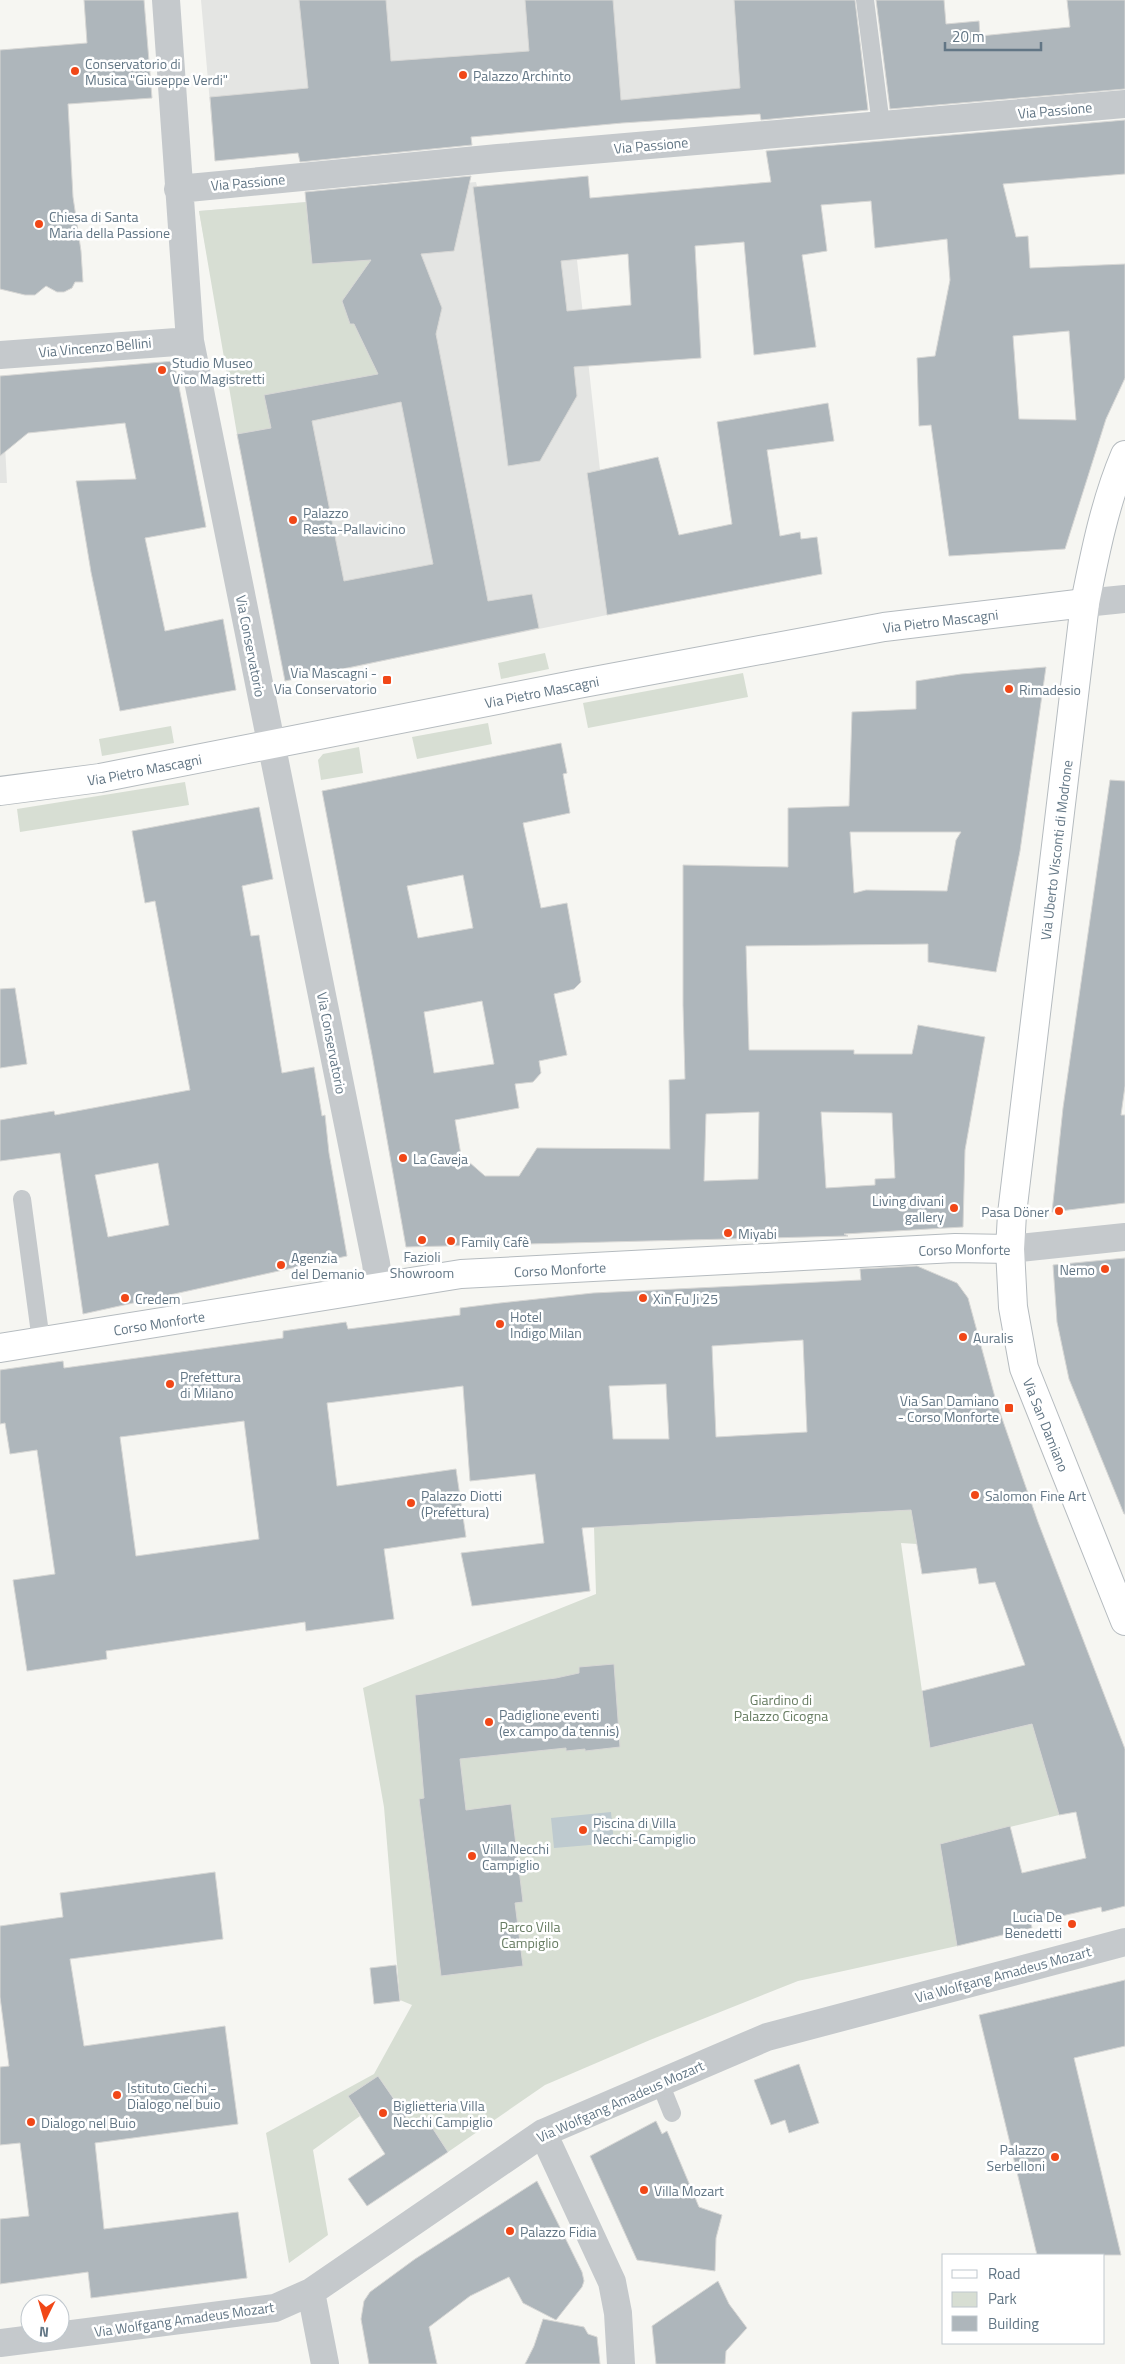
<svg xmlns="http://www.w3.org/2000/svg" width="1125" height="2364" font-family="'Titillium Web',sans-serif">
<style>
.built{fill:#e4e5e3}
.green{fill:#d7ded3}
.water{fill:#becacf}
.building{fill:#aeb6bb;stroke:#d7d7d5;fill-rule:evenodd}
.lines{fill:none;stroke-linecap:round;stroke-linejoin:round}
.secondary-casing{stroke:#b5bbbf;stroke-width:30}
.lane{stroke:#c5c9cc;stroke-width:18}
.street{stroke:#c5c9cc;stroke-width:28}
.secondary{stroke:#fff;stroke-width:28}
.poi-dot{fill:#f14717;stroke:#fff;stroke-width:2}
.labels{text-anchor:middle;dominant-baseline:central;stroke-width:5;stroke-linejoin:round;paint-order:stroke}
.poi-label{font-size:14px;fill:#627685;stroke:#fff;text-anchor:start}
.street-label{font-size:14px;fill:#627685;stroke:#fff}
.park-label{font-size:14px;fill:#677c62;stroke:#fff}
</style>
<rect width="100%" height="100%" fill="#f6f6f2"/>
<path class="built" d="M 201,0 L 734,0 L 745,115 L 622,123 L 215,161 Z
M 568,178 L 600,470 L 587,473 L 607,615 L 285,681 L 199,211 L 306,202 L 390,190 L 476,182 L 477,186 L 492,185 Z
M 0,442 L 5,445 L 7,483 L 0,483 Z"/>
<path class="green" d="M 307,202 L 371,260 L 371,270 L 360,275 L 342,302 L 350,323 L 354,324 L 368,354 L 378,364 L 379,374 L 264,395 L 271,428 L 237,434 L 199,211 Z
M 545,653 L 549,669 L 501,679 L 498,663 Z
M 743,673 L 748,697 L 588,728 L 583,703 Z
M 488,723 L 492,744 L 417,759 L 412,737 Z
M 171,726 L 174,743 L 102,756 L 99,739 Z
M 359,747 L 363,773 L 321,780 L 318,760 L 323,754 Z
M 185,782 L 189,805 L 20,832 L 17,809 Z
M 911,1510 L 915,1518 L 917,1544 L 901,1543 L 930,1748 L 1032,1724 L 1059,1815 L 940,1844 L 957,1946 L 798,1981 L 650,2040 L 545,2085 L 448,2152 L 426,2118 L 414,2127 L 378,2076 L 348,2096 L 360,2116 L 313,2150 L 328,2235 L 289,2263 L 266,2133 L 374,2074 L 412,2005 L 400,2000 L 384,1807 L 363,1688 L 596,1594 L 594,1527 Z"/>
<path class="water" d="M 611,1812 L 614,1843 L 554,1848 L 551,1818 Z"/>
<path class="building" d="M 84,0 L 144,0 L 152,98 L 68,104 L 73,197 L 81,251 L 83,282 L 75,282 L 72,288 L 64,292 L 57,292 L 46,286 L 35,295 L 25,295 L 0,289 L 0,50 L 87,43 Z
M 299,0 L 386,0 L 391,61 L 529,51 L 525,0 L 613,0 L 621,100 L 740,88 L 734,0 L 855,0 L 868,110 L 761,120 L 760,114 L 622,123 L 471,137 L 472,145 L 300,162 L 298,153 L 215,161 L 210,97 L 308,88 Z
M 876,0 L 944,0 L 946,24 L 979,21 L 980,36 L 1070,27 L 1067,0 L 1125,0 L 1125,89 L 890,109 Z
M 1125,120 L 1125,174 L 1003,184 L 1016,237 L 1028,236 L 1030,268 L 1125,264 L 1125,378 L 1106,419 L 1065,549 L 949,556 L 931,425 L 919,426 L 917,358 L 935,356 L 950,280 L 947,239 L 875,248 L 871,201 L 821,205 L 827,251 L 802,255 L 816,347 L 754,355 L 744,242 L 695,246 L 701,358 L 574,367 L 577,396 L 540,461 L 508,466 L 473,187 L 588,176 L 590,198 L 771,182 L 766,151 ZM 628,254 L 631,305 L 567,311 L 561,261 ZM 1069,331 L 1076,420 L 1019,419 L 1013,336 Z
M 471,176 L 454,251 L 421,254 L 442,308 L 436,334 L 488,601 L 532,594 L 539,628 L 285,681 L 237,434 L 271,428 L 264,395 L 378,374 L 354,324 L 350,324 L 342,301 L 371,260 L 312,264 L 305,192 ZM 401,402 L 433,564 L 344,581 L 312,421 Z
M 174,361 L 206,527 L 145,538 L 165,631 L 223,619 L 236,690 L 120,711 L 91,572 L 76,481 L 136,479 L 125,423 L 28,433 L 0,456 L 0,376 Z
M 828,403 L 834,441 L 767,450 L 780,536 L 800,532 L 801,539 L 817,537 L 822,574 L 607,615 L 587,473 L 658,457 L 679,535 L 732,524 L 717,422 Z
M 1046,667 L 1020,851 L 996,972 L 928,962 L 928,944 L 746,946 L 749,1050 L 854,1050 L 854,1054 L 912,1054 L 918,1025 L 985,1037 L 965,1150 L 963,1227 L 844,1234 L 848,1236 L 406,1247 L 373,1060 L 322,791 L 561,743 L 567,773 L 563,774 L 570,813 L 523,823 L 541,908 L 567,903 L 581,982 L 574,989 L 554,994 L 567,1055 L 539,1061 L 541,1073 L 533,1082 L 515,1084 L 519,1108 L 455,1120 L 461,1155 L 485,1176 L 519,1176 L 537,1148 L 670,1149 L 669,1080 L 685,1079 L 683,1005 L 683,865 L 788,867 L 788,808 L 849,806 L 852,712 L 916,709 L 916,681 L 961,674 ZM 850,832 L 961,832 L 956,840 L 947,891 L 866,890 L 854,893 ZM 463,875 L 473,928 L 418,938 L 407,886 ZM 482,1001 L 494,1064 L 434,1073 L 424,1012 ZM 759,1112 L 758,1179 L 704,1181 L 706,1114 ZM 821,1112 L 892,1113 L 895,1178 L 875,1179 L 875,1185 L 826,1188 Z
M 1110,780 L 1125,781 L 1125,1086 L 1121,1115 L 1125,1115 L 1125,1203 L 1052,1212 L 1063,1108 Z
M 259,807 L 273,879 L 242,886 L 251,936 L 259,935 L 282,1073 L 314,1067 L 322,1116 L 325,1115 L 329,1153 L 347,1256 L 83,1314 L 60,1153 L 0,1161 L 0,1120 L 54,1111 L 55,1115 L 190,1090 L 155,901 L 145,903 L 132,831 ZM 158,1163 L 169,1225 L 108,1237 L 95,1175 Z
M 15,988 L 27,1064 L 0,1068 L 0,989 Z
M 1125,1258 L 1125,1514 L 1124,1514 L 1069,1379 L 1057,1322 L 1053,1265 Z
M 917,1266 L 957,1283 L 968,1298 L 996,1401 L 1038,1522 L 1125,1749 L 1125,1906 L 1102,1912 L 1101,1907 L 1031,1923 L 1032,1928 L 957,1946 L 940,1844 L 1010,1826 L 1022,1873 L 1086,1858 L 1076,1812 L 1059,1815 L 1032,1724 L 930,1748 L 922,1691 L 1025,1665 L 995,1582 L 979,1584 L 976,1568 L 922,1574 L 911,1510 L 582,1528 L 590,1591 L 472,1606 L 461,1553 L 544,1543 L 535,1474 L 470,1481 L 463,1386 L 327,1403 L 337,1486 L 456,1469 L 466,1537 L 384,1549 L 394,1619 L 306,1631 L 305,1622 L 106,1651 L 107,1659 L 27,1671 L 13,1580 L 55,1574 L 37,1450 L 10,1454 L 5,1423 L 0,1424 L 0,1370 L 63,1361 L 64,1368 L 283,1338 L 283,1331 L 346,1322 L 348,1329 L 460,1315 L 460,1308 L 500,1303 L 593,1293 L 861,1280 L 860,1269 ZM 803,1340 L 807,1432 L 716,1437 L 712,1346 ZM 666,1384 L 669,1439 L 613,1439 L 609,1386 ZM 244,1421 L 259,1539 L 136,1556 L 120,1437 Z
M 614,1664 L 620,1747 L 585,1751 L 585,1749 L 566,1751 L 566,1748 L 460,1759 L 466,1810 L 511,1804 L 523,1902 L 515,1903 L 523,1966 L 441,1976 L 419,1799 L 424,1798 L 415,1695 L 556,1678 L 579,1673 L 579,1667 Z
M 215,1872 L 223,1939 L 70,1959 L 84,2046 L 225,2026 L 238,2124 L 95,2143 L 104,2229 L 238,2212 L 247,2278 L 91,2298 L 88,2272 L 0,2284 L 0,2219 L 29,2216 L 20,2143 L 0,2145 L 0,2067 L 9,2066 L 0,1997 L 0,1926 L 63,1917 L 60,1893 Z
M 396,1965 L 400,2001 L 374,2004 L 370,1968 Z
M 1125,1980 L 1125,2046 L 1074,2058 L 1121,2255 L 1037,2255 L 979,2015 Z
M 799,2064 L 819,2123 L 789,2133 L 785,2120 L 771,2125 L 754,2080 Z
M 378,2076 L 413,2127 L 426,2118 L 448,2152 L 367,2206 L 348,2179 L 385,2154 L 348,2096 Z
M 656,2121 L 662,2134 L 667,2131 L 699,2207 L 722,2215 L 716,2238 L 715,2271 L 637,2260 L 590,2156 Z
M 537,2181 L 582,2272 L 584,2281 L 582,2287 L 556,2320 L 523,2303 L 509,2277 L 470,2296 L 429,2327 L 437,2364 L 369,2364 L 361,2319 L 364,2301 L 370,2292 L 415,2259 Z
M 718,2281 L 729,2304 L 747,2328 L 726,2351 L 725,2364 L 656,2364 L 652,2326 Z
M 543,2319 L 584,2327 L 588,2334 L 597,2337 L 600,2364 L 525,2364 L 534,2346 Z"/>
<g class="lines">
<g class="secondary-casing">
<g id="secondary">
<path id="s1" d="M 1125,455 C 1105,502 1095,553 1085,603 L 1012,1214 L 1010,1249 L 1013,1307 L 1024,1368 L 1125,1621"/>
<path id="s2" d="M 0,791 L 100,778 L 578,684 L 884,627 L 1085,603"/>
<path id="s3" d="M 0,1348 L 461,1274 L 955,1248 L 1010,1249"/>
</g>
</g>
<path class="lane" d="M 865,0 L 881,125
M 22,1199 L 41,1341
M 660,2083 L 672,2113"/>
<path class="street" d="M 166,0 L 190,341 L 376,1263 L 379,1287
M 178,189 L 498,158 L 1125,104
M 0,355 L 190,341
M 1085,603 L 1125,599
M 1010,1249 L 1125,1237
M 543,2133 L 612,2282 L 618,2313 L 621,2364
M 311,2292 L 325,2364
M 0,2343 L 275,2308 L 311,2292 L 543,2133 L 767,2037 L 1125,1942"/>
<use href="#secondary" class="secondary"/>
</g>
<g class="poi-dot">
<circle cx="75" cy="71" r="5"/>
<circle cx="463" cy="75" r="5"/>
<circle cx="39" cy="224" r="5"/>
<circle cx="162" cy="370" r="5"/>
<circle cx="293" cy="520" r="5"/>
<rect x="382" y="675" width="10" height="10" rx="2.5"/>
<circle cx="1009" cy="689" r="5"/>
<circle cx="403" cy="1158" r="5"/>
<circle cx="954" cy="1208" r="5"/>
<circle cx="1059" cy="1211" r="5"/>
<circle cx="728" cy="1233" r="5"/>
<circle cx="422" cy="1240" r="5"/>
<circle cx="451" cy="1241" r="5"/>
<circle cx="281" cy="1265" r="5"/>
<circle cx="1105" cy="1269" r="5"/>
<circle cx="125" cy="1298" r="5"/>
<circle cx="643" cy="1298" r="5"/>
<circle cx="500" cy="1324" r="5"/>
<circle cx="963" cy="1337" r="5"/>
<circle cx="170" cy="1384" r="5"/>
<rect x="1004" y="1403" width="10" height="10" rx="2.5"/>
<circle cx="975" cy="1495" r="5"/>
<circle cx="411" cy="1503" r="5"/>
<circle cx="489" cy="1722" r="5"/>
<circle cx="583" cy="1830" r="5"/>
<circle cx="472" cy="1856" r="5"/>
<circle cx="1072" cy="1924" r="5"/>
<circle cx="117" cy="2095" r="5"/>
<circle cx="383" cy="2113" r="5"/>
<circle cx="31" cy="2122" r="5"/>
<circle cx="1055" cy="2157" r="5"/>
<circle cx="644" cy="2190" r="5"/>
<circle cx="510" cy="2231" r="5"/>
</g>
<g class="labels">
<g class="poi-label">
<text x="85" y="63">Conservatorio di<tspan x="85" dy="16">Musica "Giuseppe Verdi"</tspan></text>
<text x="473" y="75">Palazzo Archinto</text>
<text x="49" y="216">Chiesa di Santa<tspan x="49" dy="16">Maria della Passione</tspan></text>
<text x="172" y="362">Studio Museo<tspan x="172" dy="16">Vico Magistretti</tspan></text>
<text x="303" y="512">Palazzo<tspan x="303" dy="16">Resta-Pallavicino</tspan></text>
<text x="377" y="672" text-anchor="end">Via Mascagni -<tspan x="377" dy="16">Via Conservatorio</tspan></text>
<text x="1019" y="689">Rimadesio</text>
<text x="413" y="1158">La Caveja</text>
<text x="944" y="1200" text-anchor="end">Living divani<tspan x="944" dy="16">gallery</tspan></text>
<text x="1049" y="1211" text-anchor="end">Pasa Döner</text>
<text x="738" y="1233">Miyabi</text>
<text x="461" y="1241">Family Cafè</text>
<text x="422" y="1256" text-anchor="middle">Fazioli<tspan x="422" dy="16">Showroom</tspan></text>
<text x="291" y="1257">Agenzia<tspan x="291" dy="16">del Demanio</tspan></text>
<text x="1095" y="1269" text-anchor="end">Nemo</text>
<text x="135" y="1298">Credem</text>
<text x="653" y="1298">Xin Fu Ji 25</text>
<text x="510" y="1316">Hotel<tspan x="510" dy="16">Indigo Milan</tspan></text>
<text x="973" y="1337">Auralis</text>
<text x="180" y="1376">Prefettura<tspan x="180" dy="16">di Milano</tspan></text>
<text x="999" y="1400" text-anchor="end">Via San Damiano<tspan x="999" dy="16">- Corso Monforte</tspan></text>
<text x="421" y="1495">Palazzo Diotti<tspan x="421" dy="16">(Prefettura)</tspan></text>
<text x="985" y="1495">Salomon Fine Art</text>
<text x="499" y="1714">Padiglione eventi<tspan x="499" dy="16">(ex campo da tennis)</tspan></text>
<text x="593" y="1822">Piscina di Villa<tspan x="593" dy="16">Necchi-Campiglio</tspan></text>
<text x="482" y="1848">Villa Necchi<tspan x="482" dy="16">Campiglio</tspan></text>
<text x="1062" y="1916" text-anchor="end">Lucia De<tspan x="1062" dy="16">Benedetti</tspan></text>
<text x="127" y="2087">Istituto Ciechi -<tspan x="127" dy="16">Dialogo nel buio</tspan></text>
<text x="393" y="2105">Biglietteria Villa<tspan x="393" dy="16">Necchi Campiglio</tspan></text>
<text x="41" y="2122">Dialogo nel Buio</text>
<text x="1045" y="2149" text-anchor="end">Palazzo<tspan x="1045" dy="16">Serbelloni</tspan></text>
<text x="654" y="2190">Villa Mozart</text>
<text x="520" y="2231">Palazzo Fidia</text>
</g>
<g class="street-label">
<text transform="translate(1055 110) rotate(-5)">Via Passione</text>
<text transform="translate(651 145) rotate(-5)">Via Passione</text>
<text transform="translate(248 182) rotate(-5)">Via Passione</text>
<text transform="translate(95 347) rotate(-5)">Via Vincenzo Bellini</text>
<text stroke="none"><textPath href="#s2" startOffset="956">Via Pietro Mascagni</textPath></text>
<text transform="translate(251 646) rotate(79)">Via Conservatorio</text>
<text stroke="none"><textPath href="#s2" startOffset="551">Via Pietro Mascagni</textPath></text>
<text stroke="none"><textPath href="#s2" startOffset="146">Via Pietro Mascagni</textPath></text>
<text transform="translate(1056 850) rotate(-83)">Via Uberto Visconti di Modrone</text>
<text transform="translate(332 1043) rotate(79)">Via Conservatorio</text>
<text stroke="none"><textPath href="#s3" startOffset="971">Corso Monforte</textPath></text>
<text stroke="none"><textPath href="#s3" startOffset="566">Corso Monforte</textPath></text>
<text stroke="none"><textPath href="#s3" startOffset="161">Corso Monforte</textPath></text>
<text stroke="none"><textPath href="#s1" startOffset="985">Via San Damiano</textPath></text>
<text transform="translate(1003 1974) rotate(-15)">Via Wolfgang Amadeus Mozart</text>
<text transform="translate(620 2101) rotate(-24)">Via Wolfgang Amadeus Mozart</text>
<text transform="translate(184 2319) rotate(-8)">Via Wolfgang Amadeus Mozart</text>
</g>
<g class="park-label">
<text x="781" y="1699">Giardino di<tspan x="781" dy="16">Palazzo Cicogna</tspan></text>
<text x="530" y="1926">Parco Villa<tspan x="530" dy="16">Campiglio</tspan></text>
</g>
</g>
<rect x="942" y="2254" width="162" height="90" fill="#ffffff" stroke="#c0c8ce"/>
<rect x="952" y="2270" width="25" height="8" fill="#ffffff" stroke="#c0c8ce"/>
<text x="988" y="2279" font-size="15" fill="#627685">Road</text>
<rect x="952" y="2292" width="25" height="15" fill="#d7ded3" stroke="#c0c8ce"/>
<text x="988" y="2304" font-size="15" fill="#627685">Park</text>
<rect x="952" y="2316" width="25" height="15" fill="#aeb6bb" stroke="#c0c8ce"/>
<text x="988" y="2329" font-size="15" fill="#627685">Building</text>
<g transform="translate(45 2319) rotate(185)"><circle r="24" fill="#ffffff" stroke="#c0c8ce"/>
<path d="M0-4L9 19L0 12L-9 19Z" fill="#f14717"/>
<text y="-8" font-size="14" font-weight="bold" text-anchor="middle" fill="#627685">N</text>
</g>
<path d="M945 42v8h96v-8" fill="none" stroke="#627685" stroke-width="2.5"/>
<text x="952" y="42" font-size="15" fill="#627685" stroke="#ffffff" stroke-width="4" paint-order="stroke">20 m</text>
</svg>
